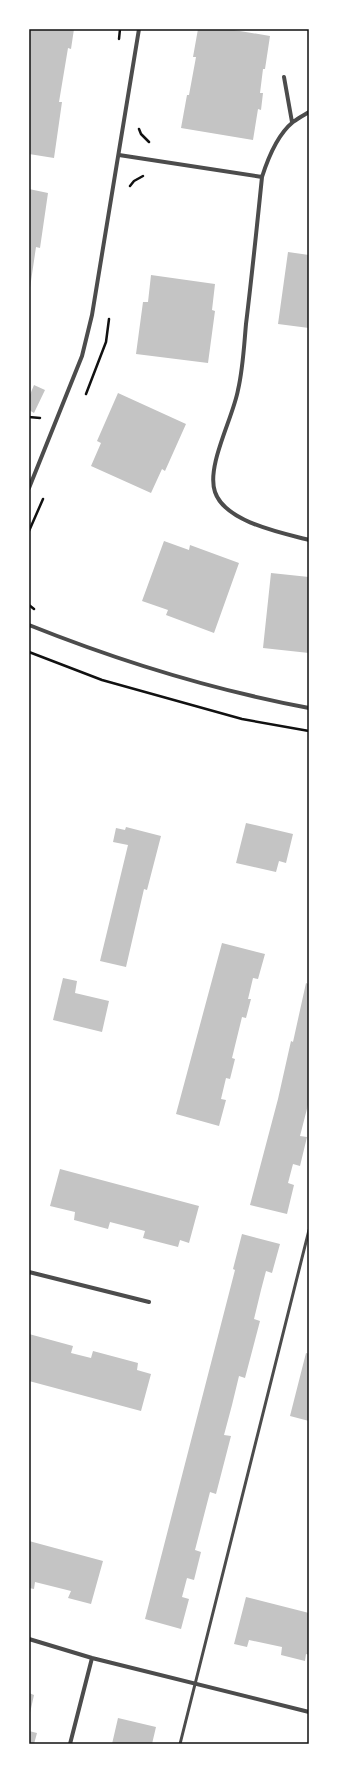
<svg xmlns="http://www.w3.org/2000/svg" width="338" height="1773" font-family="Mulish,sans-serif">
<style>
.building{fill:#c4c4c4}
.lines{fill:none;stroke-linecap:round;stroke-linejoin:round}
.path{stroke:#111;stroke-width:2.5}
.service{stroke:#4c4c4c;stroke-width:3}
.minor{stroke:#4c4c4c;stroke-width:4}
.neatline{fill:none;stroke:#111;stroke-width:1.5}
</style>
<rect width="100%" height="100%" fill="#fff"/>
<path class="building" d="M 29,29 L 74,29 L 71,49 L 68,48 L 59,102 L 62,102 L 54,158 L 29,154 Z
M 198,29 L 228,29 L 270,36 L 265,69 L 263,69 L 260,93 L 263,93 L 261,110 L 258,109 L 253,140 L 181,128 L 187,95 L 189,95 L 196,57 L 193,57 Z
M 29,189 L 48,193 L 40,248 L 36,247 L 30,288 Z
M 288,252 L 309,255 L 309,328 L 278,324 Z
M 151,275 L 215,284 L 212,310 L 215,311 L 208,363 L 136,354 L 143,302 L 148,302 Z
M 34,385 L 45,390 L 34,413 L 29,410 L 29,397 Z
M 118,393 L 186,424 L 165,471 L 162,469 L 151,493 L 91,466 L 101,443 L 97,441 Z
M 164,541 L 189,550 L 190,545 L 239,563 L 214,633 L 166,615 L 168,610 L 142,601 Z
M 271,573 L 309,577 L 309,653 L 263,648 Z
M 246,823 L 293,834 L 286,863 L 279,861 L 276,872 L 236,863 Z
M 126,827 L 161,836 L 147,890 L 144,889 L 126,967 L 100,961 L 128,845 L 113,842 L 116,828 L 125,830 Z
M 222,943 L 265,954 L 258,979 L 253,978 L 248,999 L 251,999 L 246,1018 L 242,1017 L 232,1058 L 235,1059 L 230,1079 L 226,1078 L 221,1099 L 226,1100 L 219,1126 L 176,1114 Z
M 63,978 L 77,981 L 75,993 L 109,1001 L 102,1032 L 53,1020 Z
M 308,980 L 309,1101 L 300,1136 L 307,1137 L 300,1166 L 293,1164 L 288,1183 L 294,1185 L 287,1214 L 250,1205 L 278,1099 L 291,1041 L 293,1042 L 306,983 L 308,984 Z
M 60,1169 L 199,1206 L 189,1243 L 180,1240 L 178,1247 L 143,1238 L 145,1231 L 110,1222 L 108,1229 L 74,1220 L 75,1212 L 50,1206 Z
M 242,1234 L 280,1244 L 272,1273 L 266,1271 L 261,1290 L 254,1319 L 260,1321 L 245,1378 L 239,1376 L 232,1405 L 224,1435 L 231,1436 L 216,1494 L 210,1492 L 195,1550 L 201,1552 L 194,1580 L 187,1578 L 182,1597 L 189,1599 L 181,1629 L 145,1619 L 235,1270 L 233,1269 Z
M 29,1334 L 73,1346 L 71,1353 L 91,1358 L 93,1351 L 138,1363 L 137,1370 L 151,1374 L 141,1411 L 29,1381 Z
M 306,1353 L 309,1354 L 309,1421 L 290,1416 Z
M 29,1541 L 103,1561 L 91,1604 L 68,1598 L 71,1591 L 35,1582 L 34,1589 L 29,1588 Z
M 246,1597 L 309,1613 L 309,1655 L 306,1654 L 305,1661 L 281,1655 L 282,1647 L 249,1640 L 247,1647 L 234,1644 Z
M 29,1693 L 34,1695 L 30,1713 L 29,1713 Z
M 118,1718 L 156,1727 L 152,1744 L 112,1744 Z
M 29,1731 L 37,1733 L 34,1744 L 29,1744 Z"/>
<g class="lines">
<path class="path" d="M 119,39 L 120,29
M 139,129 L 141,134 L 149,142
M 130,186 L 134,181 L 143,176
M 86,394 L 106,342 L 109,319
M 29,417 L 40,418
M 29,531 L 43,499
M 29,605 L 34,609
M 29,652 L 102,680 L 242,719 L 309,731"/>
<path class="service" d="M 180,1744 L 309,1230"/>
<path class="minor" d="M 284,77 L 292,122
M 309,112 C 304,115 298,118 293,122 C 277,135 268,158 262,177 C 257,226 252,275 246,324 C 244,346 243,369 238,390 C 233,418 206,466 215,492 C 225,522 282,533 309,540
M 119,155 L 262,177
M 29,488 L 82,356 L 92,315 L 139,29
M 29,625 C 119,661 213,690 309,708
M 29,1272 L 149,1302
M 29,1639 L 92,1658 L 309,1712
M 70,1744 L 92,1658"/>
</g>
<rect width="338" height="1773" fill="none" stroke="#ffffff" stroke-width="60"/>
<rect x="30" y="30" width="278" height="1713" class="neatline"/>
</svg>
